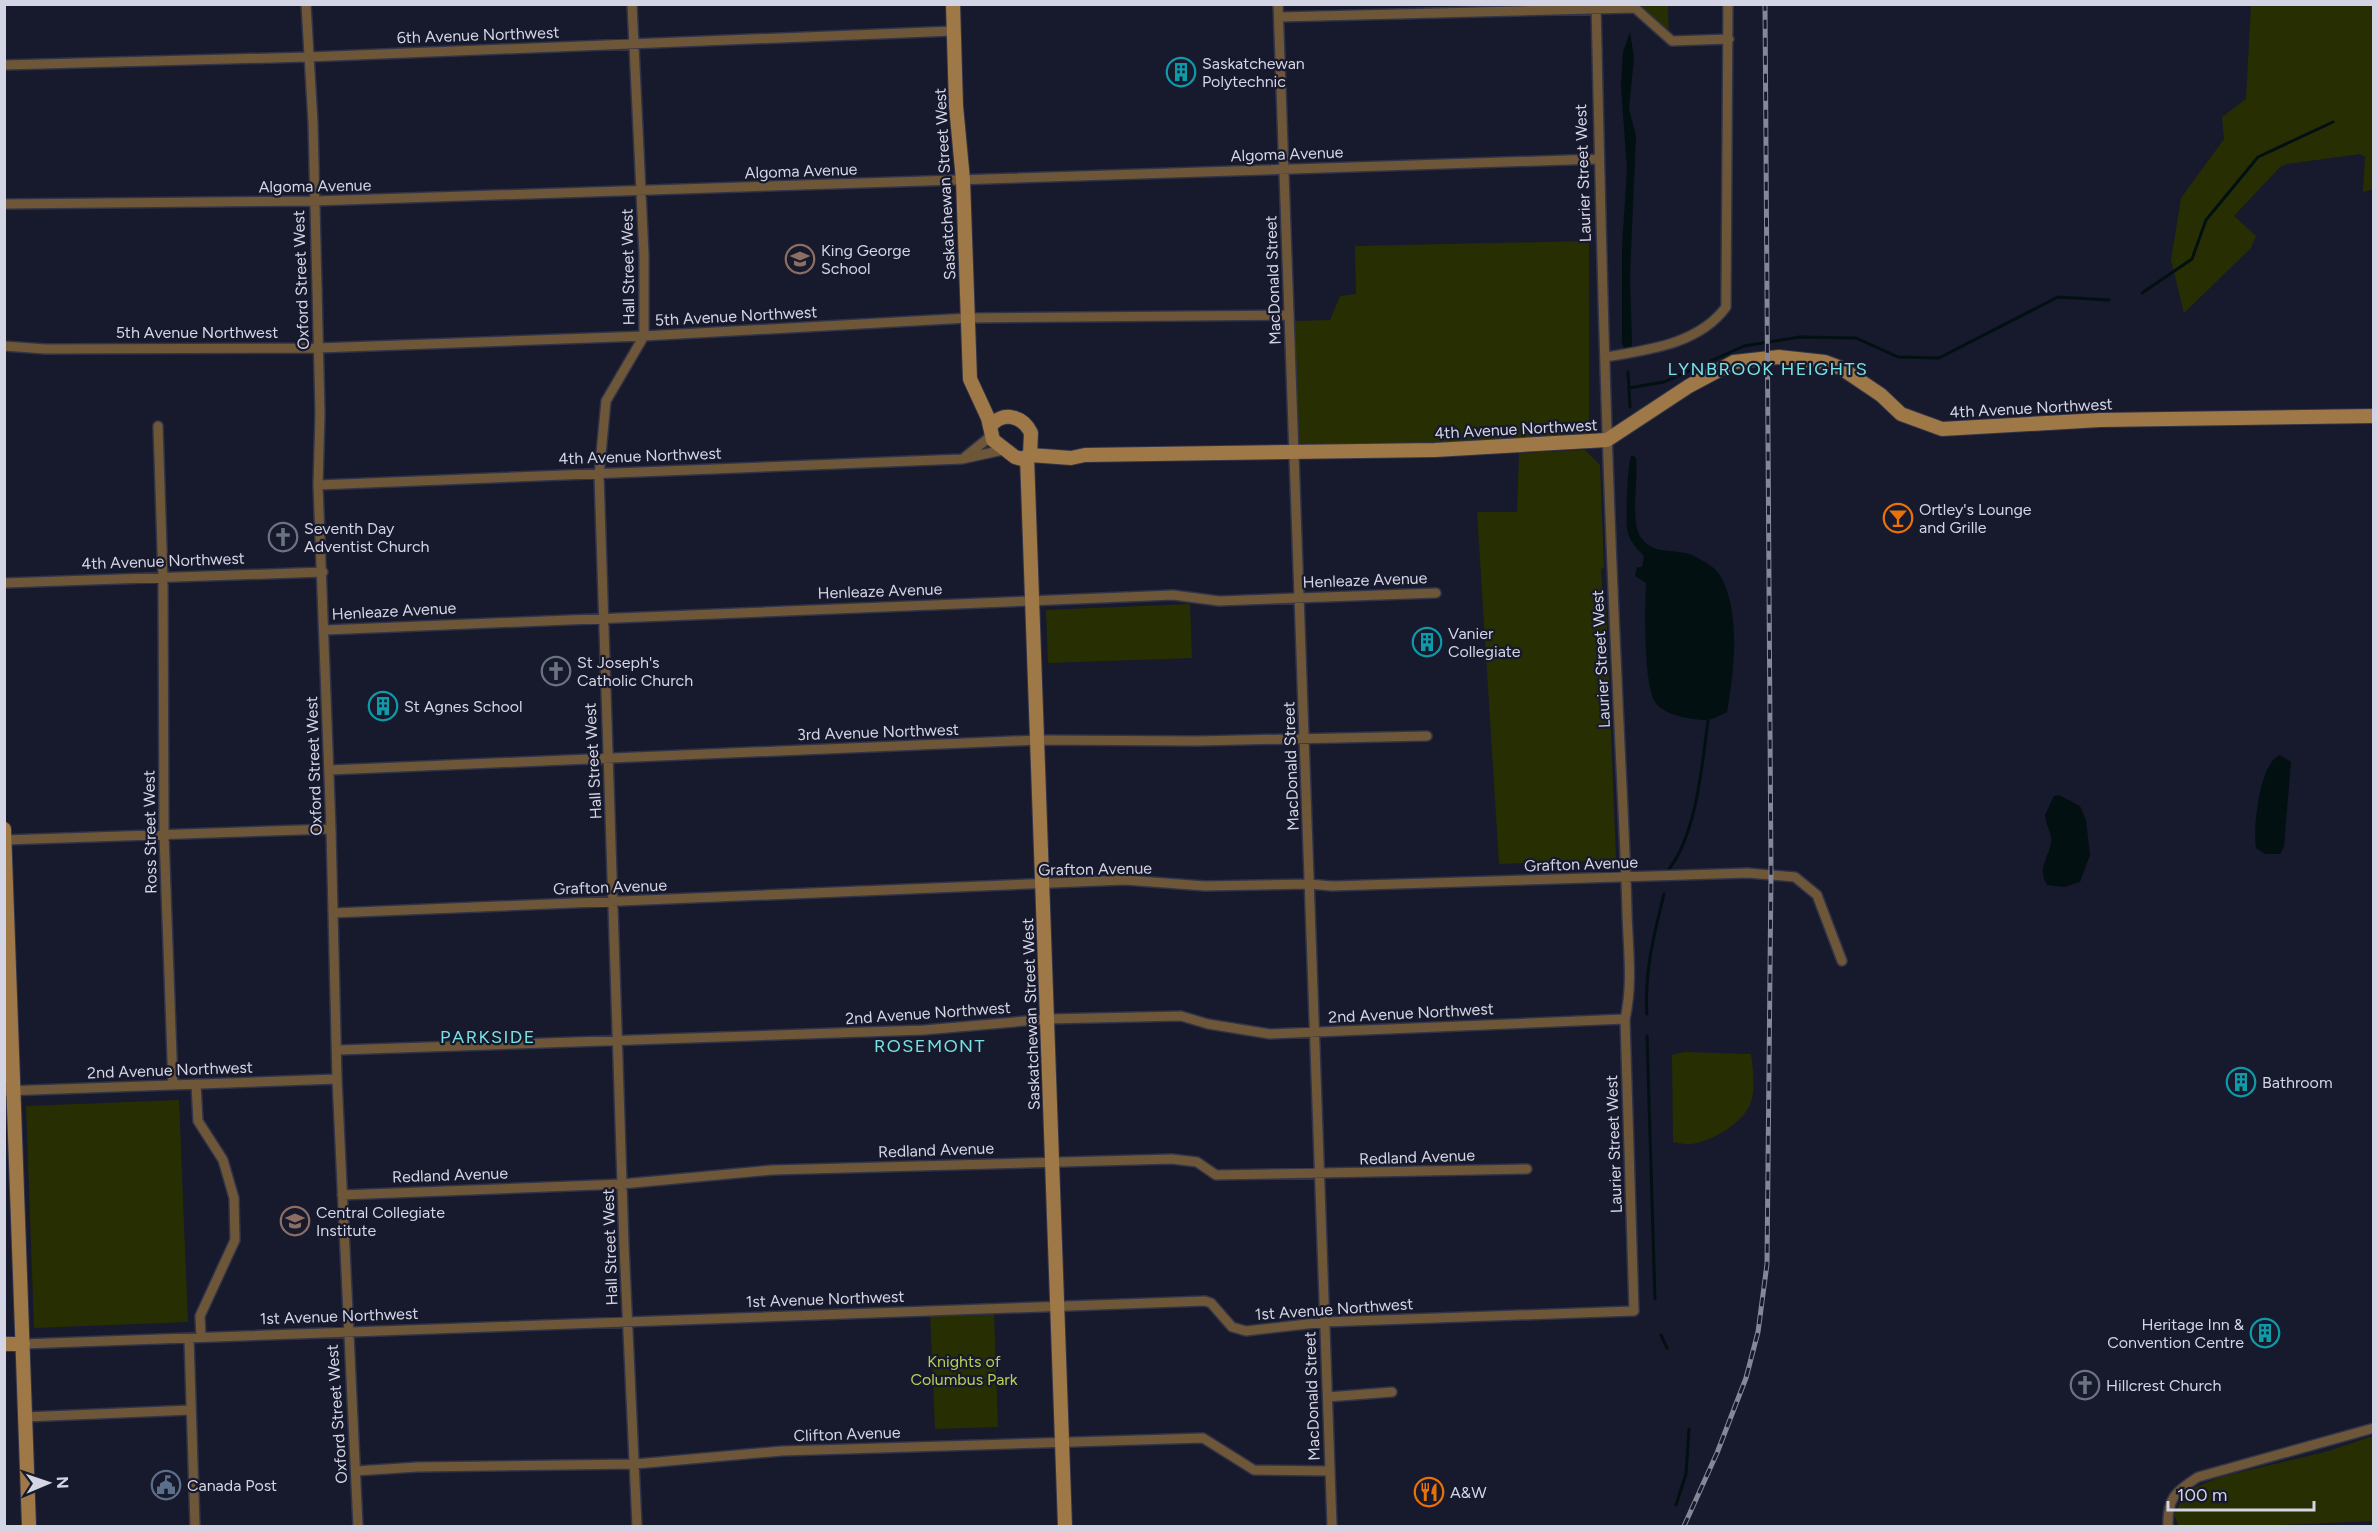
<svg xmlns="http://www.w3.org/2000/svg" width="2378" height="1531" font-family="Figtree,sans-serif">
<style>
.green{fill:#272f02}
.water{fill:#021012}
.lines{fill:none;stroke-linecap:round;stroke-linejoin:round}
.stream{stroke:#021012;stroke-width:3}
.street-casing{stroke:#313347;stroke-width:12}
.secondary-casing{stroke:#313347;stroke-width:16}
.street{stroke:#6e5639;stroke-width:9}
.secondary{stroke:#9e7847;stroke-width:14}
.rail-casing{stroke:#858799;stroke-width:5}
.rail{stroke:#17192d;stroke-width:3;stroke-dasharray:9;stroke-linecap:butt}
.labels{text-anchor:middle;dominant-baseline:central;stroke-width:4.5;stroke-linejoin:round;paint-order:stroke}
.street-label{font-size:16px;fill:#d3d5e4;stroke:#17192d}
.poi-label{font-size:16px;fill:#d3d5e4;stroke:#17192d;text-anchor:start}
.park-label{font-size:16px;fill:#b9d057;stroke:#17192d}
.neighbourhood-label{font-size:18px;letter-spacing:1.5px;fill:#77e3e4;stroke:#17192d}
</style>
<rect width="100%" height="100%" fill="#17192d"/>
<path class="green" d="M 1606,5 L 1668,5 L 1669,42 L 1634,12 Z
M 2251,5 L 2373,5 L 2373,189 L 2363,192 L 2365,157 L 2360,154 L 2287,164 L 2280,167 L 2234,216 L 2256,236 L 2251,248 L 2184,313 L 2171,260 L 2181,198 L 2224,139 L 2222,117 L 2246,99 Z
M 1589,241 L 1589,438 L 1298,448 L 1294,321 L 1330,320 L 1340,296 L 1356,294 L 1355,246 Z
M 1585,450 L 1600,465 L 1604,568 L 1601,569 L 1603,600 L 1606,601 L 1616,860 L 1499,864 L 1477,512 L 1517,512 L 1519,453 Z
M 1190,604 L 1192,658 L 1048,663 L 1046,610 Z
M 1684,1052 L 1751,1054 C 1753,1069 1756,1091 1750,1105 C 1741,1124 1712,1141 1692,1144 C 1687,1145 1679,1143 1673,1142 L 1672,1055 Z
M 179,1100 L 188,1322 L 34,1328 L 26,1106 Z
M 994,1312 L 998,1427 L 935,1429 L 930,1314 Z
M 2373,1436 L 2373,1521 L 2255,1526 L 2179,1526 L 2174,1515 L 2186,1491 L 2220,1477 L 2325,1452 Z"/>
<path class="water" d="M 1630,32 L 1634,58 L 1629,109 L 1636,136 L 1630,276 L 1632,344 L 1631,349 L 1624,349 L 1622,342 L 1622,246 L 1627,170 L 1621,86 L 1623,52 Z
M 1632,455 L 1636,458 C 1639,479 1629,524 1642,539 C 1656,556 1675,548 1692,555 C 1702,560 1716,567 1721,577 C 1741,614 1734,673 1727,712 C 1721,715 1712,720 1706,720 C 1692,720 1663,715 1655,702 C 1643,681 1645,608 1646,583 L 1635,576 L 1637,567 L 1642,567 L 1644,556 C 1637,549 1628,539 1627,529 C 1626,518 1627,460 1632,455 Z
M 2280,755 L 2291,762 L 2284,847 L 2280,854 L 2265,854 L 2256,848 C 2253,829 2259,763 2280,755 Z
M 2059,795 L 2080,806 L 2086,820 L 2090,855 L 2080,882 L 2064,887 L 2047,885 C 2037,869 2048,859 2051,843 C 2053,834 2045,824 2045,815 L 2054,796 Z"/>
<g class="lines">
<path class="stream" d="M 2142,293 L 2192,259 L 2206,220 L 2258,157 L 2333,122
M 1628,372 L 1630,407
M 1629,388 L 1664,382 L 1744,346 L 1800,337 L 1856,338 L 1898,357 L 1939,358 L 2058,297 L 2109,300
M 1669,869 C 1697,833 1702,764 1708,721
M 1647,1014 C 1644,974 1654,934 1664,894
M 1647,1036 L 1655,1299
M 1661,1335 L 1667,1348
M 1676,1505 L 1686,1474 L 1689,1429"/>
<g class="street-casing">
<path id="street" d="M 306,4 L 313,123 L 320,413 L 318,485 L 331,829 L 337,1079 L 358,1526
M 632,4 L 644,255 L 644,336 L 606,401 L 599,475 L 624,1245 L 637,1526
M 1278,4 L 1332,1526
M 1279,17 L 1635,8 L 1672,41 L 1729,39
M 4,65 L 308,57 L 953,31
M 4,204 L 314,201 L 1598,159
M 4,346 L 45,349 L 318,348 L 644,336 L 968,318 L 1289,315
M 1606,357 C 1648,350 1699,344 1726,307 L 1728,4
M 158,426 L 163,579 L 164,835 L 173,1085
M 965,457 L 991,436
M 318,485 L 962,459 L 1003,450
M 4,583 L 323,572
M 325,630 L 1173,595 L 1219,601 L 1436,593
M 329,770 L 1038,740 L 1197,741 L 1427,736
M 4,840 L 331,829
M 333,913 L 1125,880 L 1205,886 L 1309,884 L 1332,886 L 1748,873 L 1795,877 L 1817,895 L 1842,961
M 338,1050 L 924,1030 L 1048,1019 L 1181,1016 L 1208,1024 L 1270,1034 L 1625,1019
M 196,1084 L 198,1121 L 223,1160 L 234,1198 L 235,1240 L 200,1316 L 201,1337
M 4,1091 L 337,1079
M 342,1195 L 622,1184 L 772,1170 L 1172,1159 L 1197,1162 L 1216,1175 L 1527,1169
M 189,1339 L 195,1526
M 23,1344 L 1205,1301 L 1211,1303 L 1232,1327 L 1246,1331 L 1325,1322 L 1634,1311 L 1625,1019 C 1633,984 1628,948 1627,912 C 1625,834 1620,756 1617,678 C 1606,453 1601,229 1596,4
M 1328,1397 L 1392,1392
M 25,1417 L 191,1410
M 356,1471 L 417,1467 L 635,1464 L 782,1451 L 1203,1438 L 1254,1470 L 1330,1471
M 2168,1526 C 2167,1498 2176,1491 2198,1477 L 2374,1428"/>
</g>
<g class="secondary-casing">
<path id="secondary" d="M 953,4 L 956,106 L 963,180 L 970,379 L 988,418 L 993,440 L 1015,457 L 1022,459 L 1030,455 L 1031,433 C 1023,416 1002,410 990,427
M 1030,455 L 1071,458 L 1085,455 L 1435,450 L 1607,440 L 1689,386 L 1734,362 L 1779,357 L 1825,362 L 1841,368 L 1881,395 L 1901,414 L 1942,429 L 2100,420 L 2374,416
M 1027,457 L 1065,1526
M 4,829 L 29,1526
M 4,1344 L 23,1344"/>
</g>
<use href="#street" class="street"/>
<use href="#secondary" class="secondary"/>
<g class="rail-casing">
<path id="rail" d="M 1684,1526 L 1717,1453 L 1746,1378 L 1758,1332 L 1767,1264 L 1771,874 L 1765,4"/>
</g>
<use href="#rail" class="rail"/>
</g>
<defs>
<g id="building-ring" transform="scale(1.5)"><circle r="9.5" fill="#17192d" stroke="#0f9aa8" stroke-width="1.5"/><path d="M-4-6H4V6H1V3H-1V6H-4ZM-2.5-4.3h1.7v1.8h-1.7ZM.8-4.3h1.7v1.8H.8ZM-2.5-1h1.7V.8h-1.7ZM.8-1h1.7V.8H.8Z" fill="#0f9aa8"/></g>
<g id="school-ring" transform="scale(1.5)"><circle r="9.5" fill="#17192d" stroke="#8d6e63" stroke-width="1.5"/><path d="M0-5L7-2L0 1L-7-2ZM-4 1L0 2.5L4 1V4Q0 6-4 4Z" fill="#8d6e63"/></g>
<g id="bar-ring" transform="scale(1.5)"><circle r="9.5" fill="#17192d" stroke="#e8710a" stroke-width="1.5"/><path d="M-6-5H6L.8 .8V4.5H3.5V6h-7V4.5H-.8V.8Z" fill="#e8710a"/></g>
<g id="church-ring" transform="scale(1.5)"><circle r="9.5" fill="#17192d" stroke="#6b7280" stroke-width="1.5"/><path d="M-1.2-6h2.4v3.5h3.3v2.4h-3.3V6h-2.4V-.1h-3.3v-2.4h3.3Z" fill="#6b7280"/></g>
<g id="civic-ring" transform="scale(1.5)"><circle r="9.5" fill="#17192d" stroke="#5c6f8a" stroke-width="1.5"/><path d="M-.6-6.5H3V-4.5H.6V-3L4-1V1h2V6H-6V1h2V-1L-.6-3ZM-1.2 2.5V6h2.4V2.5Z" fill="#5c6f8a"/></g>
<g id="restaurant-ring" transform="scale(1.5)"><circle r="9.5" fill="#17192d" stroke="#e8710a" stroke-width="1.5"/><path d="M-5-6h1v4h1v-4h1v4h1v-4h1v5L-1.5 .5V6h-2V.5L-5-1ZM5-6V6H3V1.5H1.5Q1.5-4 5-6Z" fill="#e8710a"/></g>
</defs>
<g fill-rule="evenodd">
<use href="#building-ring" x="1181" y="72"/>
<use href="#school-ring" x="800" y="259"/>
<use href="#bar-ring" x="1898" y="518"/>
<use href="#church-ring" x="283" y="537"/>
<use href="#building-ring" x="1427" y="642"/>
<use href="#church-ring" x="556" y="671"/>
<use href="#building-ring" x="383" y="706"/>
<use href="#building-ring" x="2241" y="1082"/>
<use href="#school-ring" x="295" y="1221"/>
<use href="#building-ring" x="2265" y="1333"/>
<use href="#church-ring" x="2085" y="1385"/>
<use href="#civic-ring" x="166" y="1485"/>
<use href="#restaurant-ring" x="1429" y="1492"/>
</g>
<g class="labels">
<g class="street-label">
<text transform="translate(478 35) rotate(-2)">6th Avenue Northwest</text>
<text transform="translate(1287 154) rotate(-2)">Algoma Avenue</text>
<text transform="translate(801 171) rotate(-2)">Algoma Avenue</text>
<text transform="translate(1583 173) rotate(-92)">Laurier Street West</text>
<text transform="translate(945 184) rotate(-93)">Saskatchewan Street West</text>
<text transform="translate(315 186) rotate(-1)">Algoma Avenue</text>
<text transform="translate(628 267) rotate(-91)">Hall Street West</text>
<text transform="translate(301 280) rotate(-92)">Oxford Street West</text>
<text transform="translate(1273 280) rotate(-92)">MacDonald Street</text>
<text transform="translate(736 316) rotate(-3)">5th Avenue Northwest</text>
<text x="197" y="332">5th Avenue Northwest</text>
<text transform="translate(2031 408) rotate(-3)">4th Avenue Northwest</text>
<text transform="translate(1516 429) rotate(-3)">4th Avenue Northwest</text>
<text transform="translate(640 456) rotate(-2)">4th Avenue Northwest</text>
<text transform="translate(163 561) rotate(-2)">4th Avenue Northwest</text>
<text transform="translate(1365 580) rotate(-2)">Henleaze Avenue</text>
<text transform="translate(880 591) rotate(-2)">Henleaze Avenue</text>
<text transform="translate(394 611) rotate(-3)">Henleaze Avenue</text>
<text transform="translate(1601 659) rotate(-93)">Laurier Street West</text>
<text transform="translate(878 732) rotate(-2)">3rd Avenue Northwest</text>
<text transform="translate(593 761) rotate(-93)">Hall Street West</text>
<text transform="translate(314 766) rotate(-92)">Oxford Street West</text>
<text transform="translate(1291 766) rotate(-92)">MacDonald Street</text>
<text transform="translate(150 832) rotate(-91)">Ross Street West</text>
<text transform="translate(1581 864) rotate(-2)">Grafton Avenue</text>
<text transform="translate(1095 869) rotate(-1)">Grafton Avenue</text>
<text transform="translate(610 887) rotate(-2)">Grafton Avenue</text>
<text transform="translate(928 1013) rotate(-4)">2nd Avenue Northwest</text>
<text transform="translate(1411 1013) rotate(-3)">2nd Avenue Northwest</text>
<text transform="translate(1031 1014) rotate(-92)">Saskatchewan Street West</text>
<text transform="translate(170 1070) rotate(-2)">2nd Avenue Northwest</text>
<text transform="translate(1614 1144) rotate(-92)">Laurier Street West</text>
<text transform="translate(936 1150) rotate(-2)">Redland Avenue</text>
<text transform="translate(1417 1157) rotate(-2)">Redland Avenue</text>
<text transform="translate(450 1175) rotate(-2)">Redland Avenue</text>
<text transform="translate(610 1247) rotate(-92)">Hall Street West</text>
<text transform="translate(825 1299) rotate(-2)">1st Avenue Northwest</text>
<text transform="translate(1334 1309) rotate(-4)">1st Avenue Northwest</text>
<text transform="translate(339 1316) rotate(-2)">1st Avenue Northwest</text>
<text transform="translate(1312 1396) rotate(-92)">MacDonald Street</text>
<text transform="translate(337 1414) rotate(-94)">Oxford Street West</text>
<text transform="translate(847 1434) rotate(-2)">Clifton Avenue</text>
</g>
<g class="poi-label">
<text x="1202" y="63">Saskatchewan<tspan x="1202" dy="18">Polytechnic</tspan></text>
<text x="821" y="250">King George<tspan x="821" dy="18">School</tspan></text>
<text x="1919" y="509">Ortley's Lounge<tspan x="1919" dy="18">and Grille</tspan></text>
<text x="304" y="528">Seventh Day<tspan x="304" dy="18">Adventist Church</tspan></text>
<text x="1448" y="633">Vanier<tspan x="1448" dy="18">Collegiate</tspan></text>
<text x="577" y="662">St Joseph's<tspan x="577" dy="18">Catholic Church</tspan></text>
<text x="404" y="706">St Agnes School</text>
<text x="2262" y="1082">Bathroom</text>
<text x="316" y="1212">Central Collegiate<tspan x="316" dy="18">Institute</tspan></text>
<text x="2244" y="1324" text-anchor="end">Heritage Inn &amp;<tspan x="2244" dy="18">Convention Centre</tspan></text>
<text x="2106" y="1385">Hillcrest Church</text>
<text x="187" y="1485">Canada Post</text>
<text x="1450" y="1492">A&amp;W</text>
</g>
<g class="park-label">
<text x="964" y="1361">Knights of<tspan x="964" dy="18">Columbus Park</tspan></text>
</g>
<g class="neighbourhood-label">
<text x="1768" y="369">LYNBROOK HEIGHTS</text>
<text x="488" y="1037">PARKSIDE</text>
<text x="930" y="1046">ROSEMONT</text>
</g>
</g>
<rect width="2378" height="1531" fill="none" stroke="#d3d5e4" stroke-width="12"/>
<g transform="translate(48 1483) rotate(88)" stroke="#17192d" stroke-width="4.5" paint-order="stroke">
<path d="M0-4.5L10 22L0 15L-10 22Z" fill="#d3d5e4"/>
<text y="-9" font-size="16" font-weight="bold" text-anchor="middle" fill="#d3d5e4">N</text>
</g>
<path d="M2168 1501v9h146v-9" fill="none" stroke="#d3d5e4" stroke-width="3"/>
<text x="2177" y="1501" font-size="18" fill="#d3d5e4" stroke="#17192d" stroke-width="4.5" paint-order="stroke">100 m</text>
</svg>
